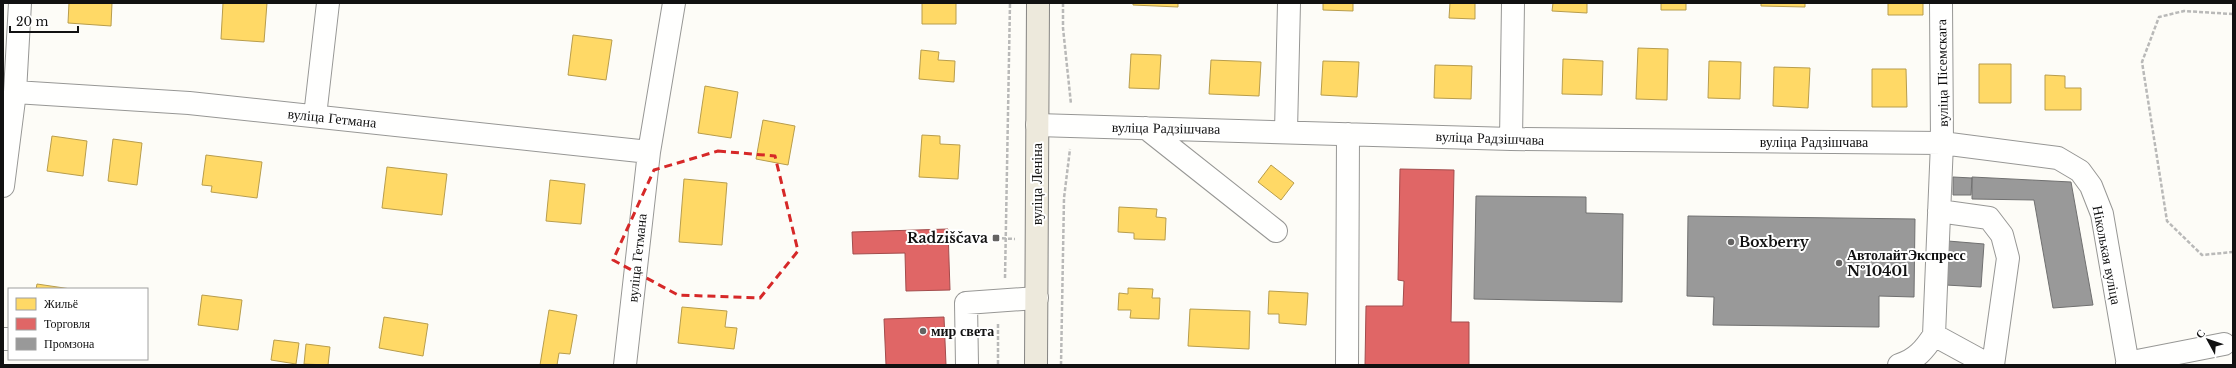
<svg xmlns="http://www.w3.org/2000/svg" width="2236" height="368" font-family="'Libre Baskerville',serif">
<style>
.homes{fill:#ffd966;stroke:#b89d4c}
.shops{fill:#e06666;stroke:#a24c4c}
.industry{fill:#999;stroke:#707070}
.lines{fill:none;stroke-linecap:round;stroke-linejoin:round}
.minor-casing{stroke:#979795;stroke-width:24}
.major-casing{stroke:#858482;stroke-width:24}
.path{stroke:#b9b9b8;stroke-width:2.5;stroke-dasharray:4 2;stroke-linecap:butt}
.minor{stroke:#fffffe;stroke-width:22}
.major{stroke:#ede9dc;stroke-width:22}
.marked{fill:none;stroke:#d62828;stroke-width:3;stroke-dasharray:8 5;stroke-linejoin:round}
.poi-dot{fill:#646362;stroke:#fff;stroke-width:1.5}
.labels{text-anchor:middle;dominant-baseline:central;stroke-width:4;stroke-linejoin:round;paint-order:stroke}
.street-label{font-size:14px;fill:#111;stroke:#fff}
.poi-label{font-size:14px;font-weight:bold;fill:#111;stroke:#fff;text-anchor:start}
</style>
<rect width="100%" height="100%" fill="#fdfcf7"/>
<path class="homes" d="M 69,3 L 112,3 L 111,26 L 68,23 Z
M 223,3 L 267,3 L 264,42 L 221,39 Z
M 922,3 L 956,3 L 956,24 L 922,24 Z
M 1133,3 L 1178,3 L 1178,7 L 1133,5 Z
M 1323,3 L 1353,3 L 1353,11 L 1323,10 Z
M 1450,3 L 1475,3 L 1475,19 L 1449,18 Z
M 1553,3 L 1587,3 L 1587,13 L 1552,11 Z
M 1661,3 L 1686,3 L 1686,10 L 1661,10 Z
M 1761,3 L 1805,3 L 1805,7 L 1761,6 Z
M 1888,3 L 1923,3 L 1923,15 L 1888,15 Z
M 573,35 L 612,40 L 606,80 L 568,75 Z
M 1638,48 L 1668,49 L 1667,100 L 1636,99 Z
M 921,50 L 939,52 L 938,60 L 955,61 L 954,82 L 919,79 Z
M 1131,54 L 1161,55 L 1159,89 L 1129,88 Z
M 1563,59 L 1603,61 L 1602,95 L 1562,94 Z
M 1211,60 L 1261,62 L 1259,96 L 1209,94 Z
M 1323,61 L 1359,62 L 1357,97 L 1321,95 Z
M 1709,61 L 1741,62 L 1740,99 L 1708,98 Z
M 1979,64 L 2011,64 L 2011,103 L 1979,103 Z
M 1435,65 L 1472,66 L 1471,99 L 1434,98 Z
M 1774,67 L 1810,68 L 1808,108 L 1773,106 Z
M 1872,69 L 1906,69 L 1907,107 L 1872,107 Z
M 2045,75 L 2065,76 L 2065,88 L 2081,88 L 2081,110 L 2045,110 Z
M 705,86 L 738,92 L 731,138 L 698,133 Z
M 763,120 L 795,126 L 788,165 L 756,159 Z
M 922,135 L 940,136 L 940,144 L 960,145 L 958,179 L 919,177 Z
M 52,136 L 87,141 L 83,176 L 47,171 Z
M 113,139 L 142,143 L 137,185 L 108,181 Z
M 206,155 L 262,162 L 257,198 L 211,192 L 212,186 L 202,185 Z
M 1271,165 L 1294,183 L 1281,200 L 1258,182 Z
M 387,167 L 447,174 L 442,215 L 382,208 Z
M 684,179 L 727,183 L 722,245 L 679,242 Z
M 550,180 L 585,184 L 581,224 L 546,221 Z
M 1119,207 L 1157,209 L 1156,217 L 1166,218 L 1165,240 L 1134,239 L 1134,233 L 1118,232 Z
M 37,284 L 71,289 L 36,289 Z
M 1128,288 L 1153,289 L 1152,298 L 1160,298 L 1159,319 L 1130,318 L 1131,310 L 1118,310 L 1119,293 L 1128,294 Z
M 1269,291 L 1308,293 L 1306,325 L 1279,323 L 1279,314 L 1268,314 Z
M 202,295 L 242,300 L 238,330 L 198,325 Z
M 682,307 L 727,311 L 725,327 L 737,328 L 734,349 L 678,343 Z
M 1190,309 L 1250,311 L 1249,349 L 1188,346 Z
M 549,310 L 577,315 L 570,354 L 559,353 L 557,365 L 540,365 Z
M 384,317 L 428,324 L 423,356 L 379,348 Z
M 274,340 L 299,343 L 296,364 L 271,360 Z
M 306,344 L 330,347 L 328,365 L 304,364 Z"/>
<path class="shops" d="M 1400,169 L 1454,170 L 1451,322 L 1469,322 L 1469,365 L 1365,365 L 1366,306 L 1403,306 L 1404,281 L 1398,280 Z
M 948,229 L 950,290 L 906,291 L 905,253 L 853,254 L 852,232 Z
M 944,317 L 946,365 L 886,365 L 884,319 Z"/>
<path class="industry" d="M 1953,177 L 1972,178 L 1971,195 L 1953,195 Z
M 1972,177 L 2071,182 L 2093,305 L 2053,308 L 2034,200 L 1972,199 Z
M 1476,196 L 1586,197 L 1586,213 L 1623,214 L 1622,302 L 1474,299 Z
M 1688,216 L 1915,219 L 1914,297 L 1879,296 L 1879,327 L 1713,325 L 1714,297 L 1687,296 Z
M 1948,241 L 1984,244 L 1981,287 L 1946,285 Z"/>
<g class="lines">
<g class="minor-casing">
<path id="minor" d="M 15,92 L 189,103 L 649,152 L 625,365
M 315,116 L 328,3
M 1037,125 L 1511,139 L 1942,143 L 2058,158 L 2080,171 L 2091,186 L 2102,214 L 2128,365
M 1146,128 L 1276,231
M 1286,131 L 1289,3
M 1511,139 L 1513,3
M 649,152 L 674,3
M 3,186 L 15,92 L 20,3
M 1939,211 L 1989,218 L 2002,235 L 2008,258 L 1993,365
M 1934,335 L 1989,365
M 3,339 L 9,339
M 2127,363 L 2224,344
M 967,365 L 966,303 L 1037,298
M 1347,365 L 1348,134
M 1899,365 C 1916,360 1925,349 1934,335 L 1942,143 L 1941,3"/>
</g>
<g class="major-casing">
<path id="major" d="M 1036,365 L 1038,3"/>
</g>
<path class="path" d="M 1063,3 L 1063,28 L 1071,104
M 2233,14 L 2184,11 L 2159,17 L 2142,62 L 2167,221 L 2202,255 L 2233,252
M 996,238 L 1015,239
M 1005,278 L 1010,3
M 998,324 L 998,365
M 1061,365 L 1064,198 L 1070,149"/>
<use href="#minor" class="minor"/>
<use href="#major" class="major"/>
</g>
<path class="marked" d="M 718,151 L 775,156 L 798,251 L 760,298 L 678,295 L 613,260 L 654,170 Z"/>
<g class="poi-dot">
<rect x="992" y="234" width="8" height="8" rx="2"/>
<circle cx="1731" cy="242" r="4"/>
<circle cx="1839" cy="263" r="4"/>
<circle cx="923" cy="331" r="4"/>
</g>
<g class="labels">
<g class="street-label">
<text transform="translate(1942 73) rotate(-91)">вуліца Пісемскага</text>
<text transform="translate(332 118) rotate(6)">вуліца Гетмана</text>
<text transform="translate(1166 128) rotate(1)">вуліца Радзішчава</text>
<text transform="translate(1490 138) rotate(2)">вуліца Радзішчава</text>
<text x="1814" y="142">вуліца Радзішчава</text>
<text transform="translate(1037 184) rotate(-90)">вуліца Леніна</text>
<text transform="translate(2107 255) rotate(79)">Ніколькая вуліца</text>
<text transform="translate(637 258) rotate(-84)">вуліца Гетмана</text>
</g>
<g class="poi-label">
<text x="988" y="238" text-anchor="end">Radziščava</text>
<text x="1739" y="242">Boxberry</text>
<text x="1847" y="255">АвтолайтЭкспресс<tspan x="1847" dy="16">№10401</tspan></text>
<text x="931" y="331">мир света</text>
</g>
</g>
<rect width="2236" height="368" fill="none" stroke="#111111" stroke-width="8"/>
<rect x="8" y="288" width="140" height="72" fill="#ffffff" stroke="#a0a0a0"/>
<rect x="16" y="298" width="20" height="12" fill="#ffd966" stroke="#a0a0a0"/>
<text x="44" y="308" font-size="12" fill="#111111">Жильё</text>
<rect x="16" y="318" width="20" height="12" fill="#e06666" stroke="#a0a0a0"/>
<text x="44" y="328" font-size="12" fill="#111111">Торговля</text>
<rect x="16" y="338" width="20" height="12" fill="#999999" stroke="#a0a0a0"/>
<text x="44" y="348" font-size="12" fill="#111111">Промзона</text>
<g transform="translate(2208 340) rotate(310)" stroke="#ffffff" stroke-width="3" paint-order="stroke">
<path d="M0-3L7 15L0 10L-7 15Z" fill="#111111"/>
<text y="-6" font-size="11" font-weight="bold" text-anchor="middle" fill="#111111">С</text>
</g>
<path d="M10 26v6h68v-6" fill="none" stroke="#111111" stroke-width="2"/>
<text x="16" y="26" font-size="12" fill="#111111" stroke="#ffffff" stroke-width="3" paint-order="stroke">20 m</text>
</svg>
